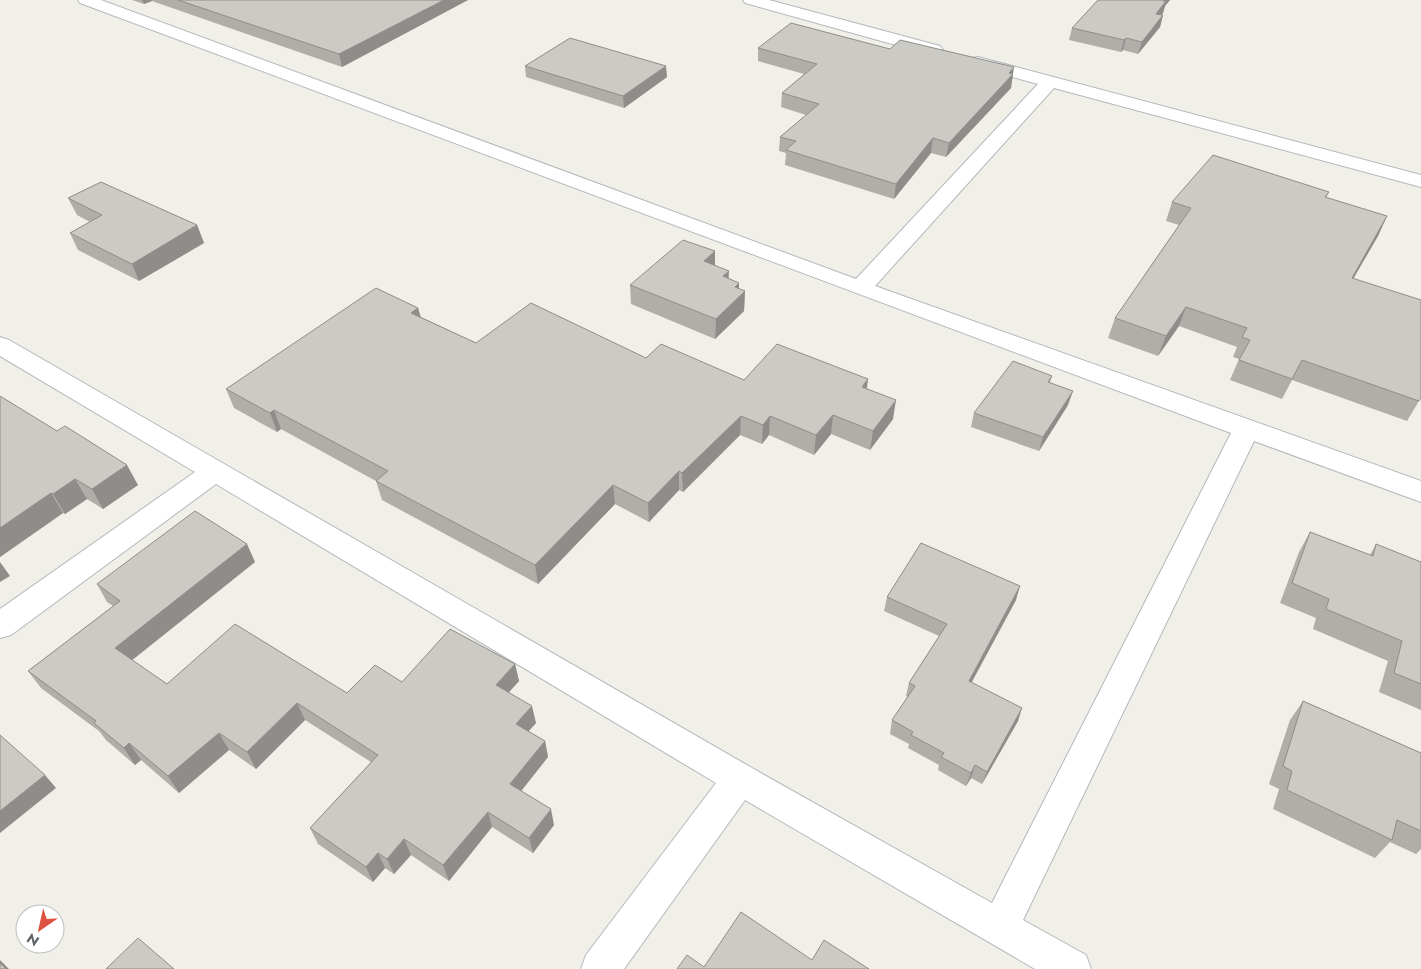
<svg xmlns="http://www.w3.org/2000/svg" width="1421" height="969" font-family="Jost,sans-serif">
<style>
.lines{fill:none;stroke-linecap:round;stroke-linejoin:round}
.street-casing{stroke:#b5b7bb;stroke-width:2}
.street{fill:#fff;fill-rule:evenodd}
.wall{fill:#afaea9}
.shaded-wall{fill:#8f8d89}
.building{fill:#cccac4;stroke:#8f8d89}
</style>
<rect width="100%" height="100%" fill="#f0efe8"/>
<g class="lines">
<g class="street-casing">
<path id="street" d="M 78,0 L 101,0 L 856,279 L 1038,84 L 972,66 L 969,62 L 972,58 L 978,57 L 1421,175 L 1421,187 L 1054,88 L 875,286 L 1421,481 L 1421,502 L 1254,441 L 1023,920 L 1086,955 L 1091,969 L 1035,969 L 745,800 L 624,969 L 581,969 L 586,955 L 716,783 L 216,484 L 11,635 L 0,638 L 0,609 L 195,472 L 0,356 L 0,337 L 9,340 L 752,768 L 992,903 L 1231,433 L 80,3 Z
M 743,0 L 769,0 L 940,46 L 943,50 L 940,54 L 928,54 L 745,3 Z"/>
</g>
<use href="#street" class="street"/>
</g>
<path class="wall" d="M 132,0 L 468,0 L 342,67 L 152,1 L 144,4 Z
M 1098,0 L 1170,0 L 1165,6 L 1163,13 L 1161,15 L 1163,15 L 1160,27 L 1138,54 L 1123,50 L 1121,52 L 1069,40 L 1072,28 Z
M 758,48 L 890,49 L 1013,74 L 1011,88 L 946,157 L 931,153 L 894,199 L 785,165 L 786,153 L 779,151 L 780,137 L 806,115 L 781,107 L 782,93 L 804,74 L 758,61 Z
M 525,66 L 667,77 L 624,108 L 526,77 Z
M 1329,192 L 1326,198 L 1387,216 L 1378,236 L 1353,279 L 1419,401 L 1407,421 L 1292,380 L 1282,399 L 1230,380 L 1239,359 L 1233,357 L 1237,347 L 1179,326 L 1158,356 L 1108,338 L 1115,318 L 1179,225 L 1166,221 L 1172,202 Z
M 68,198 L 197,225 L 204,243 L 139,281 L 78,250 L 70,233 L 90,222 L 77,215 Z
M 715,266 L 729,279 L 739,283 L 739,289 L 745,291 L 744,311 L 715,339 L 631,304 L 630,285 Z
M 418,308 L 421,317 L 476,343 L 646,358 L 744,380 L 868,379 L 867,388 L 893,419 L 870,450 L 831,434 L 814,455 L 769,435 L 762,444 L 740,435 L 683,492 L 679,490 L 649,522 L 615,504 L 538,584 L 382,500 L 376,481 L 281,429 L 277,432 L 234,408 L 226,389 Z
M 1052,376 L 1050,382 L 1068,405 L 1039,451 L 971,427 L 974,413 Z
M 0,396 L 138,485 L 103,509 L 87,499 L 65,514 L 63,513 L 0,557 Z
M 1310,532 L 1370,555 L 1376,544 L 1421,562 L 1421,710 L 1379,692 L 1388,661 L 1313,629 L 1316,618 L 1280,603 L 1299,552 Z
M 255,562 L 132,660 L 167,684 L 347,693 L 402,682 L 515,664 L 519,681 L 509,692 L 536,723 L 528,731 L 545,741 L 548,757 L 521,791 L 554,825 L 533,853 L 492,827 L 449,881 L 411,855 L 394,874 L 385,868 L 373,882 L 318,844 L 310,828 L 371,762 L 305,720 L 256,769 L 229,750 L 179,793 L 141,760 L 135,765 L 106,740 L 99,731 L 41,688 L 28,671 L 113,606 L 107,602 L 97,584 Z
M 887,597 L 1016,600 L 972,682 L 1018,721 L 982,784 L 971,778 L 966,786 L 938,770 L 939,765 L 908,748 L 909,744 L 890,734 L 892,720 L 908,697 L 906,696 L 909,683 L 939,636 L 884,611 Z
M 1303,701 L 1421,753 L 1421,849 L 1416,854 L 1390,842 L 1375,858 L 1273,809 L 1279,789 L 1269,784 L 1290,720 Z"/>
<path class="shaded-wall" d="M 142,0 L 151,0 L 152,1 L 144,4 Z
M 444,0 L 468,0 L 342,67 L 339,54 Z
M 1164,0 L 1170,0 L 1165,6 L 1163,13 L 1153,25 L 1156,14 Z
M 1163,15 L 1160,27 L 1138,54 L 1142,42 Z
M 1126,38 L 1123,50 L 1121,52 L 1124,40 Z
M 666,66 L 667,77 L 624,108 L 623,96 Z
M 1014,67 L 1011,88 L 946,157 L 949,143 Z
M 933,138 L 931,153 L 894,199 L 896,184 Z
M 1387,216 L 1378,236 L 1342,298 L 1352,278 Z
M 197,225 L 204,243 L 139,281 L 132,264 Z
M 715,251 L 715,271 L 704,261 Z
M 729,271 L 728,291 L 723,276 Z
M 739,283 L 739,297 L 745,291 L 744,311 L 715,339 L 716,319 L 735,287 Z
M 1186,307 L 1179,326 L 1158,356 L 1166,336 Z
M 418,308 L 423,327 L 411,313 Z
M 868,379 L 865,398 L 862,387 Z
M 1073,391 L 1068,405 L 1039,451 L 1043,437 Z
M 896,400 L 893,419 L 870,450 L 873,431 Z
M 274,410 L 281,429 L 277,432 L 270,413 Z
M 833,415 L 831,434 L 814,455 L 816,435 Z
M 741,416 L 740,435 L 683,492 L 682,473 Z
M 770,416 L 769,435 L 762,444 L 763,425 Z
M 127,465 L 138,485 L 103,509 L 92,489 Z
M 679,471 L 679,490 L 649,522 L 648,503 Z
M 75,479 L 87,499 L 65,514 L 53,494 Z
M 613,485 L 615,504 L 538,584 L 535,565 Z
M 51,493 L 63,513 L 0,557 L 0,528 Z
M 247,544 L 255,562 L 126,665 L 115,648 Z
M 0,562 L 10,576 L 0,582 Z
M 1020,586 L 1016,600 L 965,694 L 969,681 Z
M 515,664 L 519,681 L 500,702 L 496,685 Z
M 297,703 L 305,720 L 256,769 L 247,752 Z
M 532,706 L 536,723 L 520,741 L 516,724 Z
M 1022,708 L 1018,721 L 982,784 L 987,772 Z
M 219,733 L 229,750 L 179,793 L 168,776 Z
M 545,741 L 548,757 L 514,800 L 510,784 Z
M 129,743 L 141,760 L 135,765 L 124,748 Z
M 975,765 L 971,778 L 966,786 L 971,773 Z
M 45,775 L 56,788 L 0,833 L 0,811 Z
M 551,809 L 554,825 L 533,853 L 529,838 Z
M 488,812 L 492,827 L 449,881 L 443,865 Z
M 404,839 L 411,855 L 394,874 L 387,859 Z
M 378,853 L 385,868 L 373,882 L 366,867 Z
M 0,960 L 9,969 L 6,969 L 0,963 Z"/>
<path class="building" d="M 178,0 L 444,0 L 339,54 Z
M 1098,0 L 1164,0 L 1163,1 L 1166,1 L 1156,14 L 1163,15 L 1142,42 L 1126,38 L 1124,40 L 1072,28 Z
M 791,23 L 890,49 L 900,40 L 1014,67 L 1009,73 L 1013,74 L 949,143 L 933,138 L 896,184 L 786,150 L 796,141 L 780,137 L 819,104 L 782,93 L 817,64 L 758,48 Z
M 570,38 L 666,66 L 623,96 L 525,66 Z
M 1213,155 L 1329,192 L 1325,197 L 1387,216 L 1352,278 L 1421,300 L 1421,397 L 1419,401 L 1302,360 L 1292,379 L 1239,360 L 1250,340 L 1242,337 L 1247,328 L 1186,307 L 1166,336 L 1115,318 L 1191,208 L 1172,202 Z
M 101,182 L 197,225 L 132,264 L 70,233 L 102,215 L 68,198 Z
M 683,240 L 715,251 L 704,261 L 729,271 L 723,276 L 739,283 L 735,287 L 745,291 L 716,319 L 630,285 Z
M 376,288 L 418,308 L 411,313 L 476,343 L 531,303 L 646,358 L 661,344 L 744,380 L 777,344 L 868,379 L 862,387 L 896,400 L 873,431 L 833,415 L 816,435 L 770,416 L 763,425 L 741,416 L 682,473 L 679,471 L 648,503 L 613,485 L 535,565 L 376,481 L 388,471 L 274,410 L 270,413 L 226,389 Z
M 1013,361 L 1052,376 L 1048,382 L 1073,391 L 1043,437 L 974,413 Z
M 0,396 L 57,431 L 65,426 L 127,465 L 92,489 L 75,479 L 53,494 L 51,493 L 0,528 Z
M 195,511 L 247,544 L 115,648 L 167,684 L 235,624 L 347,693 L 375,665 L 402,682 L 450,629 L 515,664 L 496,685 L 532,706 L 516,724 L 545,741 L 510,784 L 551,809 L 529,838 L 488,812 L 443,865 L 404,839 L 387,859 L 378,853 L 366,867 L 310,828 L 378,755 L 297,703 L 247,752 L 219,733 L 168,776 L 129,743 L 124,748 L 94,723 L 96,721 L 28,671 L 120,601 L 97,584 Z
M 1310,532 L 1373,556 L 1376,544 L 1421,562 L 1421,684 L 1394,673 L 1402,641 L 1326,609 L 1329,599 L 1292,583 Z
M 921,543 L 1020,586 L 969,681 L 1022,708 L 987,772 L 975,765 L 971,773 L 941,757 L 944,753 L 911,735 L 913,732 L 892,720 L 915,686 L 909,683 L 947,624 L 887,597 Z
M 1303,701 L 1421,753 L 1421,831 L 1397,820 L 1392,840 L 1287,790 L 1292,771 L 1283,766 Z
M 0,735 L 45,775 L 0,811 Z
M 741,912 L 812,960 L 824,940 L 869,969 L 677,969 L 687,955 L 704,967 Z
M 138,938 L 174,969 L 106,969 Z
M 0,963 L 6,969 L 0,969 Z"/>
<g transform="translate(40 929) rotate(214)"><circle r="24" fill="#ffffff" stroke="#bfc0c2"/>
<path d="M0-4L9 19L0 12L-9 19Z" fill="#de5241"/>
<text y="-8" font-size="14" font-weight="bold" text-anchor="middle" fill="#5f6267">N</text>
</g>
</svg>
